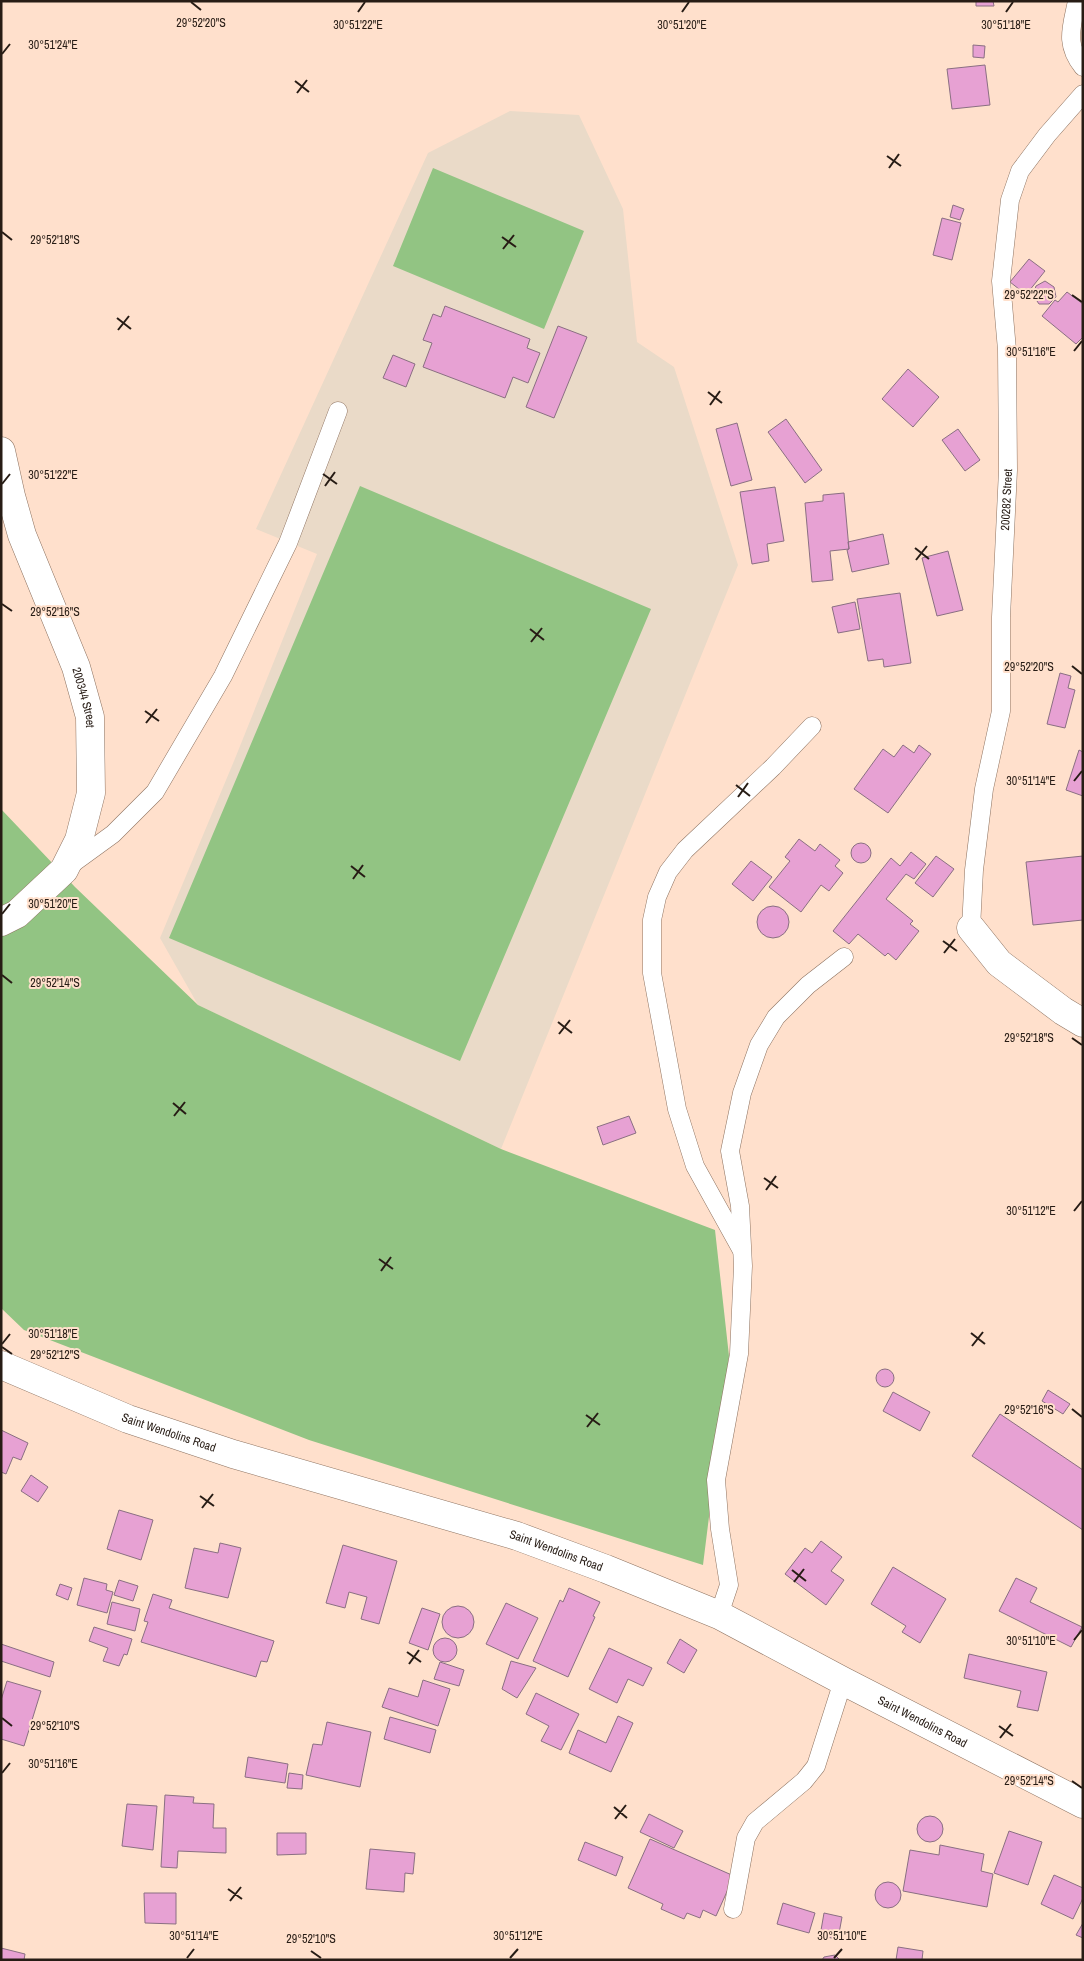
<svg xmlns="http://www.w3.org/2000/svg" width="1084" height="1961" font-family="'Archivo Narrow',sans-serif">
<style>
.education{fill:#eadac8}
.green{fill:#92c483}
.building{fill:#e7a1d3;stroke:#8a6f82}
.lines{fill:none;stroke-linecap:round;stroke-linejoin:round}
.lane-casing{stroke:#8e7361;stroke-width:19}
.street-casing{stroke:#8e7361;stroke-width:29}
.secondary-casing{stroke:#8e7361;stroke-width:29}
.lane{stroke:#fff;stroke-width:18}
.street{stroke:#fff;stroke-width:28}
.secondary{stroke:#fff;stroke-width:28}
.ticks{fill:none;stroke:#271c15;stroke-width:2}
.labels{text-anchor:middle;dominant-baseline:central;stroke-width:4;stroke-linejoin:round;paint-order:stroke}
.street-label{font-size:12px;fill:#271c15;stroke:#ffe0cc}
.ticks-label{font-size:12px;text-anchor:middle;fill:#271c15;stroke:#ffe0cc;stroke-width:4;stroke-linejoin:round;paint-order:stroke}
</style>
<rect width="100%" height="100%" fill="#ffe0cc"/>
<path class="education" d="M 510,111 L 579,115 L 623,209 L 637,342 L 674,367 L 738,565 L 501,1149 L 198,1005 L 160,938 L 234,761 L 317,554 L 256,529 L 428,153 Z"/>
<path class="green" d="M 433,168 L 584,231 L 544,329 L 393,266 Z
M 360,486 L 651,609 L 460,1061 L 169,938 Z
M 1,809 L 75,887 L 198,1005 L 501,1149 L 715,1230 L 729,1356 L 703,1565 L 309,1440 L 24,1330 L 1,1308 Z"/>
<path class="building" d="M 976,1 L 993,1 L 994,6 L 976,6 Z
M 973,45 L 985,46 L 984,58 L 973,57 Z
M 985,65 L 990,105 L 952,109 L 947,69 Z
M 953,205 L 964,209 L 960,220 L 950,217 Z
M 942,218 L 961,223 L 952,260 L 933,255 Z
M 1029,259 L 1045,271 L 1029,291 L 1027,290 L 1024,293 L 1010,282 Z
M 1045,281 L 1054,287 L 1056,297 L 1049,304 L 1039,304 L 1033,295 L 1036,286 Z
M 1067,292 L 1083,304 L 1083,337 L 1076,344 L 1042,316 L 1055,300 L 1058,302 Z
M 445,306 L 530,339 L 527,348 L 540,353 L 528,383 L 513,377 L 505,398 L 423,367 L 432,343 L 423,340 L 433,314 L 441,317 Z
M 558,326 L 587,337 L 554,418 L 526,407 Z
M 393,355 L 415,364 L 406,387 L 383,378 Z
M 908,369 L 939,397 L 913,427 L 882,399 Z
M 786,419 L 822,470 L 805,483 L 768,432 Z
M 737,423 L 752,480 L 731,486 L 716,429 Z
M 958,429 L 980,460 L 965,471 L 942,440 Z
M 775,487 L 784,541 L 767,544 L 769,561 L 752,564 L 740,492 Z
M 844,493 L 849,549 L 830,551 L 833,580 L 812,582 L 805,503 L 823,501 L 823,495 Z
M 883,534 L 889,564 L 852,572 L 847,550 L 849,549 L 848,542 Z
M 948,551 L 963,610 L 937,616 L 922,558 Z
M 900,593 L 911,663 L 884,667 L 883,659 L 868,661 L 857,599 Z
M 855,602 L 860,629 L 838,633 L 832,607 Z
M 1060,673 L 1071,676 L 1068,688 L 1075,690 L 1065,728 L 1047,724 Z
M 903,745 L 914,753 L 919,745 L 931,754 L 888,813 L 854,789 L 883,749 L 894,757 Z
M 1079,750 L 1083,752 L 1083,796 L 1066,790 Z
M 799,839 L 815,851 L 820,844 L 840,860 L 835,866 L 843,873 L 829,891 L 821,885 L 801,912 L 769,887 L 790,861 L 785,857 Z
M851 853a10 10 0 1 1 20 0a10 10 0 1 1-20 0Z
M 911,852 L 926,864 L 914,879 L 906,874 L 886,899 L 913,921 L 910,924 L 919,931 L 896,960 L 888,953 L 885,956 L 858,934 L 849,944 L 833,931 L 891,858 L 900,866 Z
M 936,856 L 954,869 L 933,897 L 915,883 Z
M 1083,856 L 1083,920 L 1033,925 L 1026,862 Z
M 751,861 L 772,877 L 753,901 L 732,884 Z
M757 922a16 16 0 1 1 32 0a16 16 0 1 1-32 0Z
M 629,1116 L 636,1133 L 603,1145 L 597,1127 Z
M876 1378a9 9 0 1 1 18 0a9 9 0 1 1-18 0Z
M 1048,1390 L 1070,1404 L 1063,1414 L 1042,1401 Z
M 893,1392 L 930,1412 L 920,1431 L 883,1411 Z
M 1000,1414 L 1083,1470 L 1083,1530 L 972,1456 Z
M 1,1430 L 28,1443 L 21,1460 L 13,1457 L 6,1474 L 1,1472 Z
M 31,1475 L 48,1487 L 38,1502 L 21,1491 Z
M 119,1510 L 153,1520 L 141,1560 L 107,1549 Z
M 821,1541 L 842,1557 L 831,1571 L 844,1580 L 826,1605 L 785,1574 L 805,1548 L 812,1553 Z
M 220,1543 L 241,1548 L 228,1598 L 185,1588 L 194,1548 L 218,1553 Z
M 343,1545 L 397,1561 L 379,1624 L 361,1619 L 367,1597 L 349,1592 L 345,1608 L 326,1603 Z
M 893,1567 L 946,1599 L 920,1643 L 902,1632 L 906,1626 L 871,1604 Z
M 84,1578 L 107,1584 L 106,1590 L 113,1592 L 107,1613 L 77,1605 Z
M 1016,1578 L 1037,1588 L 1030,1602 L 1082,1627 L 1071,1647 L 999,1611 Z
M 119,1580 L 138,1586 L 133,1601 L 114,1595 Z
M 60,1584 L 72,1588 L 68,1600 L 56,1595 Z
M 569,1588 L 600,1602 L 593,1616 L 595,1617 L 568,1677 L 533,1661 L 560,1600 L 563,1602 Z
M 153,1594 L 172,1600 L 169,1608 L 274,1641 L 267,1662 L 261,1661 L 256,1677 L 141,1642 L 148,1622 L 144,1621 Z
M 112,1602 L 140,1609 L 135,1631 L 107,1624 Z
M 506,1603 L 538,1618 L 518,1659 L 486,1644 Z
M442 1622a16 16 0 1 1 32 0a16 16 0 1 1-32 0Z
M 422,1608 L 440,1614 L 428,1650 L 409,1643 Z
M 94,1627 L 132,1639 L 127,1655 L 124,1654 L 119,1666 L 103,1661 L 108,1648 L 89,1641 Z
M433 1650a12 12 0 1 1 24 0a12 12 0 1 1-24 0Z
M 680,1639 L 697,1650 L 684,1673 L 667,1663 Z
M 1,1644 L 54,1662 L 50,1677 L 1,1661 Z
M 609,1648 L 652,1668 L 643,1686 L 628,1679 L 617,1703 L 589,1689 Z
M 969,1654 L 1047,1672 L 1038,1711 L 1017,1707 L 1021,1691 L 964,1678 Z
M 511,1661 L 536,1668 L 517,1698 L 502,1689 Z
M 440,1662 L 464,1670 L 459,1686 L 434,1679 Z
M 423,1680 L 450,1689 L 438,1726 L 382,1707 L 389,1688 L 418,1697 Z
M 7,1681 L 41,1691 L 24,1746 L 1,1739 L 1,1700 Z
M 536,1693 L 579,1714 L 561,1750 L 541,1741 L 549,1726 L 526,1714 Z
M 618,1716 L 633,1723 L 611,1772 L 569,1753 L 578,1730 L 606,1743 Z
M 390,1717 L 436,1730 L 430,1753 L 384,1739 Z
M 327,1722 L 371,1732 L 360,1787 L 306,1775 L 313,1744 L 322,1745 Z
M 248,1757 L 288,1764 L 285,1783 L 245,1777 Z
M 289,1773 L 303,1775 L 302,1789 L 287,1788 Z
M 165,1795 L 194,1797 L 193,1803 L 214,1804 L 213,1828 L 226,1828 L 226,1853 L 178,1851 L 177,1868 L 161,1867 Z
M 127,1804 L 157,1806 L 153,1850 L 122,1846 Z
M 649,1814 L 683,1831 L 674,1848 L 640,1832 Z
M917 1829a13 13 0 1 1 26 0a13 13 0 1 1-26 0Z
M 1009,1831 L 1042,1842 L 1028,1885 L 994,1873 Z
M 277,1833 L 306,1833 L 306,1854 L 277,1855 Z
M 650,1839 L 734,1876 L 716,1916 L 703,1910 L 700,1918 L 687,1913 L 684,1919 L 661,1909 L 663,1904 L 628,1888 Z
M 585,1842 L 623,1857 L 616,1876 L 578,1860 Z
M 940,1845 L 984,1854 L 981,1871 L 993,1874 L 987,1907 L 903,1891 L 910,1850 L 939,1855 Z
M 370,1849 L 415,1853 L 413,1874 L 405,1873 L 404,1892 L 366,1889 Z
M 1054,1875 L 1083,1888 L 1083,1898 L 1073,1919 L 1041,1904 Z
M875 1895a13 13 0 1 1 26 0a13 13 0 1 1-26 0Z
M 144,1893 L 176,1893 L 176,1924 L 145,1923 Z
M 783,1903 L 815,1913 L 809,1933 L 777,1924 Z
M 824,1913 L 842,1917 L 838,1939 L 820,1936 Z
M 1083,1923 L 1083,1938 L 1076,1935 Z
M 898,1947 L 923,1951 L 922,1960 L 896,1960 Z
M 1,1948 L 25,1954 L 24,1960 L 1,1960 Z
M 835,1955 L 840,1960 L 822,1960 L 824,1957 Z"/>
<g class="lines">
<g class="lane-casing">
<g id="lane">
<path d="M 1077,1 C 1072,27 1064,43 1083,67"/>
<path d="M 69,866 L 113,834 L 155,792 L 223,676 L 288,543 L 338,411"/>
<path id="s1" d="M 971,928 L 974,870 L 984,789 L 1001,711 L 1001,617 L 1008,470 L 1007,350 L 1001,281 L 1010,200 L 1020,171 L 1047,135 L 1083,94"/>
<path d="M 741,1249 L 695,1166 L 677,1109 L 652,973 L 652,920 L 657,897 L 668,872 L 685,850 L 773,767 L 812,726"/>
<path d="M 719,1615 L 729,1585 L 720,1529 L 716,1480 L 739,1354 L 743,1266 L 740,1206 L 730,1151 L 742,1093 L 759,1045 L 776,1017 L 808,985 L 844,957"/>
<path d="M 733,1909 L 746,1838 L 755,1822 L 804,1781 L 816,1766 L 843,1681"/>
</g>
</g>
<g class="street-casing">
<g id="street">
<path id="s2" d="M 1,451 L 11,496 L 22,535 L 76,667 L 90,717 L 91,793 L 79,840 L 64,870 L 17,914 L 1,922"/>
<path d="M 971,928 L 999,963 L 1063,1011 L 1083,1023"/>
</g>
</g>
<g class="secondary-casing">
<g id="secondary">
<path id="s3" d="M 1,1365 L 128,1419 L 233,1454 L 517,1536 L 606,1569 L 719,1615 L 843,1681 L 1083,1804"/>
</g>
</g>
<use href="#lane" class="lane"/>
<use href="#street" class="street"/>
<use href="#secondary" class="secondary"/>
</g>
<path class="ticks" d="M 191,2 L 201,10M 358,12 L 365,2M 682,12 L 689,2M 1006,12 L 1013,2M 2,54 L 10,44M 295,81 L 309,92M 297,93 L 307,80M 887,156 L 901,166M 889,168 L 899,154M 2,232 L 12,240M 502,237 L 516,247M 503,249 L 514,235M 1072,295 L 1082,302M 117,318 L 131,329M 118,330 L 129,316M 1074,351 L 1082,341M 708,392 L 722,403M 710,405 L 720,391M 323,474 L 337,484M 2,484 L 10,474M 325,486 L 335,472M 915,548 L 929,559M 916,560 L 927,546M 2,604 L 12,611M 530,629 L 544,640M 531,642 L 542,628M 1072,666 L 1082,674M 145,711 L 159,721M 146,723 L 157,709M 1074,781 L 1082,771M 736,785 L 750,796M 738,797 L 748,783M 351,866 L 365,877M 353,879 L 363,865M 2,914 L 10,904M 943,941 L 957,951M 944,953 L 955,939M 2,975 L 12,983M 558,1022 L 572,1033M 559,1034 L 570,1020M 1072,1038 L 1082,1045M 173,1103 L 186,1114M 174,1116 L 185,1102M 764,1178 L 778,1188M 766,1190 L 776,1176M 1074,1211 L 1082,1201M 379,1259 L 393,1269M 381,1271 L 391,1257M 971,1333 L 985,1344M 2,1344 L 10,1334M 972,1346 L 983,1332M 2,1347 L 12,1354M 1072,1409 L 1082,1417M 586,1415 L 600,1425M 587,1427 L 598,1413M 200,1496 L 214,1506M 202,1508 L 213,1494M 792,1570 L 806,1581M 794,1582 L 804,1569M 1074,1640 L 1082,1630M 407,1652 L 421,1662M 409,1664 L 419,1650M 2,1718 L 12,1726M 999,1726 L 1013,1736M 1000,1738 L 1011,1724M 2,1773 L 10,1763M 1072,1781 L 1082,1788M 614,1807 L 627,1818M 615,1819 L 626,1805M 228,1889 L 242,1899M 230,1901 L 241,1887M 311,1951 L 321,1958M 187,1958 L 194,1949M 510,1958 L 518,1949M 834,1958 L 842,1949"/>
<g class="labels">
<g class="street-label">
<text stroke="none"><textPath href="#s1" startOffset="431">200282 Street</textPath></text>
<text stroke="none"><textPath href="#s2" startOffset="261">200344 Street</textPath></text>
<text stroke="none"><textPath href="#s3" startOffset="181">Saint Wendolins Road</textPath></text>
<text stroke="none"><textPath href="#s3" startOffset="586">Saint Wendolins Road</textPath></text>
<text stroke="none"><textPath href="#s3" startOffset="991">Saint Wendolins Road</textPath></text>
</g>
</g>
<g class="ticks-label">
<text x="201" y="27">29°52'20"S</text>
<text x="358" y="29">30°51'22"E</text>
<text x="682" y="29">30°51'20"E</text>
<text x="1006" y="29">30°51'18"E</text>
<text x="53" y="49">30°51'24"E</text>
<text x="55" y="244">29°52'18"S</text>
<text x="1029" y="299">29°52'22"S</text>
<text x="1031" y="356">30°51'16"E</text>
<text x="53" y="479">30°51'22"E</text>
<text x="55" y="616">29°52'16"S</text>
<text x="1029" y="671">29°52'20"S</text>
<text x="1031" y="785">30°51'14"E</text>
<text x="53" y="908">30°51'20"E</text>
<text x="55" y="987">29°52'14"S</text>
<text x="1029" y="1042">29°52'18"S</text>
<text x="1031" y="1215">30°51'12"E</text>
<text x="53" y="1338">30°51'18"E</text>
<text x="55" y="1359">29°52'12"S</text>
<text x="1029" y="1414">29°52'16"S</text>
<text x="1031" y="1645">30°51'10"E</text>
<text x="55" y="1730">29°52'10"S</text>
<text x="53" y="1768">30°51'16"E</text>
<text x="1029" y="1785">29°52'14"S</text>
<text x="194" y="1940">30°51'14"E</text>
<text x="518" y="1940">30°51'12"E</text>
<text x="842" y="1940">30°51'10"E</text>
<text x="311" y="1943">29°52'10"S</text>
</g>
<rect width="1084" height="1961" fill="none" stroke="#271c15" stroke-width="5"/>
</svg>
